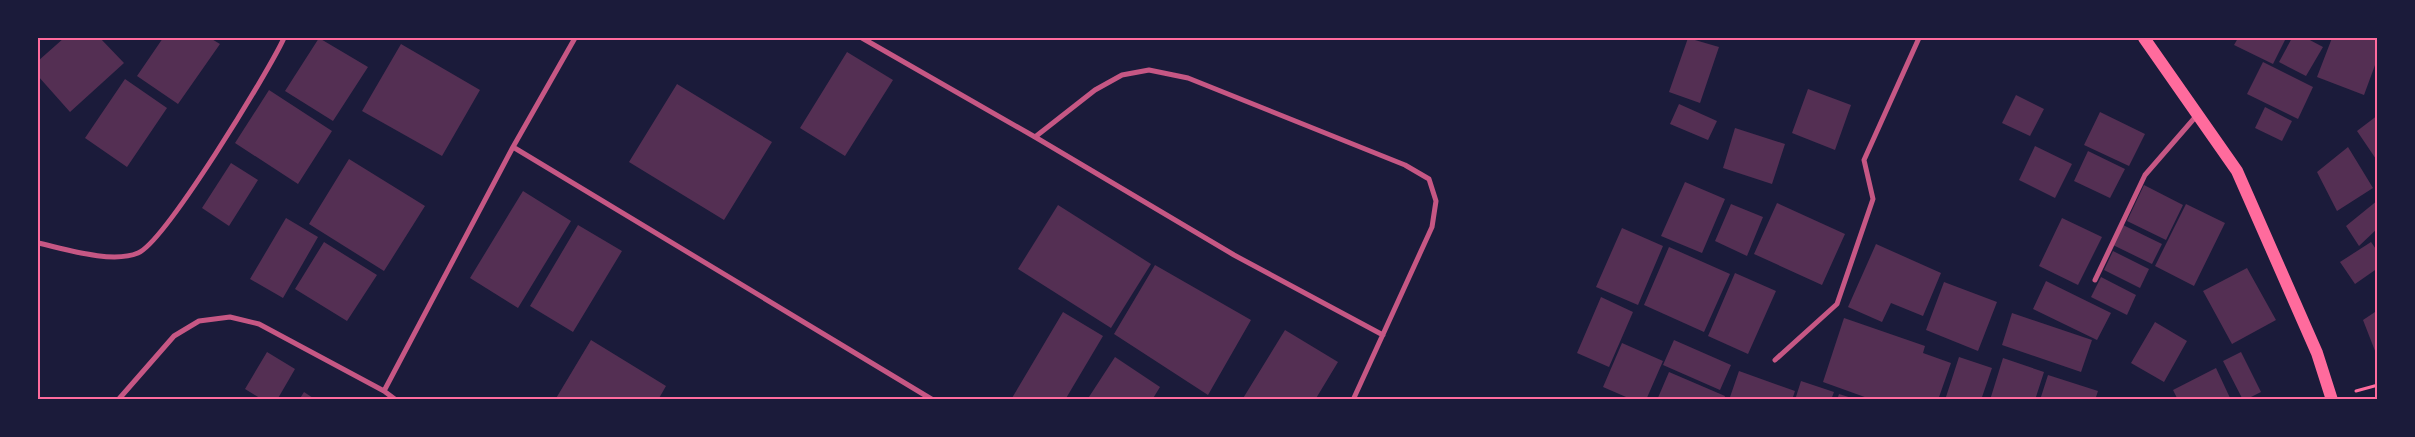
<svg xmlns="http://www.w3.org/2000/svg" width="2415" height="437" font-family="Cabin,sans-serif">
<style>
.building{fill:#542f53}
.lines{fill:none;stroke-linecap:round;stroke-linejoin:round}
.path{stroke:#ff6b9d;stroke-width:3}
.minor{stroke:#c65784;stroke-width:5}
.primary{stroke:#ff6b9d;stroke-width:12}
.neatline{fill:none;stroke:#ff6b9d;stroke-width:2}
</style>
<rect width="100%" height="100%" fill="#1b1b3a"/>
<path class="building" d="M 64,38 L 100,38 L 124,63 L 70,112 L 38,76 L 38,61 Z
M 163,38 L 210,38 L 220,44 L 178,104 L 137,76 Z
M 319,38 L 368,67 L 333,121 L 285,91 Z
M 1688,38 L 1719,47 L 1700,103 L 1669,92 Z
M 2238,38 L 2286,38 L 2273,64 L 2234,45 Z
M 2292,38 L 2306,38 L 2323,47 L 2306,76 L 2279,62 Z
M 2332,38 L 2369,38 L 2378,41 L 2378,57 L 2364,95 L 2317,77 Z
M 401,44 L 480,90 L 442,156 L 362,111 Z
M 847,52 L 893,80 L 845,156 L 800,128 Z
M 2263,62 L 2313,87 L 2298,119 L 2247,94 Z
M 125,79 L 167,108 L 127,167 L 85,138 Z
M 677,84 L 772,142 L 724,220 L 629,162 Z
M 1808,89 L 1851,105 L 1835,150 L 1792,133 Z
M 269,90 L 332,131 L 298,184 L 235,143 Z
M 2016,95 L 2044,109 L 2030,136 L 2002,123 Z
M 1679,104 L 1717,121 L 1708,140 L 1670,124 Z
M 2265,107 L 2292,121 L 2282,141 L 2255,128 Z
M 2100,112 L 2145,134 L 2129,166 L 2084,145 Z
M 2378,115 L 2378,162 L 2357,131 Z
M 1735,128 L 1785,144 L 1772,184 L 1723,168 Z
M 2035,146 L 2072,164 L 2055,198 L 2019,180 Z
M 2348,147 L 2373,188 L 2337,211 L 2317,172 Z
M 2088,151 L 2125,169 L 2110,198 L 2074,181 Z
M 349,159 L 425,206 L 384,271 L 309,224 Z
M 231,163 L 258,180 L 229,226 L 202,208 Z
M 1685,182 L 1725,199 L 1702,253 L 1661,236 Z
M 2144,185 L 2183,205 L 2166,240 L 2127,221 Z
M 523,191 L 571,221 L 518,308 L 470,278 Z
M 2378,200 L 2378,228 L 2359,246 L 2346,226 Z
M 1777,203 L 1845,234 L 1822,285 L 1754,254 Z
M 1731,204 L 1763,217 L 1747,256 L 1715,241 Z
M 2186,204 L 2225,223 L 2194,286 L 2155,266 Z
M 1058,205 L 1151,264 L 1111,328 L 1018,269 Z
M 286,218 L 318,237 L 283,298 L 250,279 Z
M 2062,218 L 2102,237 L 2078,285 L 2039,266 Z
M 578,225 L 622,251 L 573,332 L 530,306 Z
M 2123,225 L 2162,244 L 2152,264 L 2113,245 Z
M 1622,228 L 1663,246 L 1638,305 L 1596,287 Z
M 324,242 L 377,275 L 347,321 L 295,289 Z
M 2371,242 L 2378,252 L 2378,268 L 2355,284 L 2340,262 Z
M 1876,244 L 1941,273 L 1923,316 L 1891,303 L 1882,322 L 1848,307 Z
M 1669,247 L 1730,274 L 1704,332 L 1644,305 Z
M 2113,251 L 2149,269 L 2140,288 L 2104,270 Z
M 1155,265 L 1251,320 L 1208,395 L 1114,334 Z
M 2247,268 L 2276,320 L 2232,344 L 2203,291 Z
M 1735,273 L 1776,291 L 1748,354 L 1708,336 Z
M 2101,277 L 2136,295 L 2127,315 L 2091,297 Z
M 2046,281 L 2111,313 L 2097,340 L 2033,309 Z
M 1944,282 L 1997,302 L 1978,351 L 1926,330 Z
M 1601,297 L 1633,312 L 1609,367 L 1577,353 Z
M 2378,310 L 2378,356 L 2377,356 L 2363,320 Z
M 1063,312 L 1103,336 L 1065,400 L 1015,400 L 1012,398 Z
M 2012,313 L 2092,340 L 2081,372 L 2002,345 Z
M 1844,318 L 1925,346 L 1923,353 L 1951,363 L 1938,400 L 1873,400 L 1823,382 Z
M 2155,322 L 2187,341 L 2164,382 L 2131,363 Z
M 1285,330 L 1338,362 L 1315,400 L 1242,400 Z
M 591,340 L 666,386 L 658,400 L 555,400 Z
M 1674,340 L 1731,365 L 1720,390 L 1663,365 Z
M 1622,343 L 1663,361 L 1646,400 L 1633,400 L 1603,387 Z
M 267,352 L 295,369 L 277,400 L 263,400 L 245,389 Z
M 2241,352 L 2261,392 L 2245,400 L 2243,400 L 2223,361 Z
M 1115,357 L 1160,387 L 1152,400 L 1087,400 Z
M 1959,357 L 1992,368 L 1981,400 L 1945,400 Z
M 2003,358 L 2044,372 L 2035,400 L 1990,400 Z
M 2216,368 L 2231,400 L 2178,400 L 2173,390 Z
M 1739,371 L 1795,391 L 1792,400 L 1729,400 Z
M 1669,372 L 1725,396 L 1724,400 L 1657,400 Z
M 2048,375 L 2098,391 L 2095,400 L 2040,400 Z
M 1801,381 L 1834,392 L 1831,400 L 1795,400 Z
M 304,392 L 316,400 L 299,400 Z
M 1839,394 L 1855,399 L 1855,400 L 1837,400 Z"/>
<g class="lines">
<path class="path" d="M 2356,391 L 2378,385"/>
<path class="minor" d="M 862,38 L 1035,137 L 1234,255 L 1383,335
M 1035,137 L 1095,90 L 1122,75 L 1149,70 L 1188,78 L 1405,165 L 1429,179 L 1436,201 L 1432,227 L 1353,400
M 513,147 L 933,400
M 38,243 C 65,249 112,264 138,253 C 165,242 269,71 284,38
M 2095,280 L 2145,175 L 2198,114
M 1775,360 L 1837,304 L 1873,199 L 1864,160 L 1919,38
M 384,391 L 513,147 L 575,38
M 118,400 L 174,336 L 199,321 L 230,317 L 259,324 L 384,391 L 396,400"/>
<path class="primary" d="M 2144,38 L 2237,171 L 2317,353 L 2332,400"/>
</g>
<rect width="2415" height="437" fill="none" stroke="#1b1b3a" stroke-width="78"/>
<rect x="39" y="39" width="2337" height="359" class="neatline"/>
</svg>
